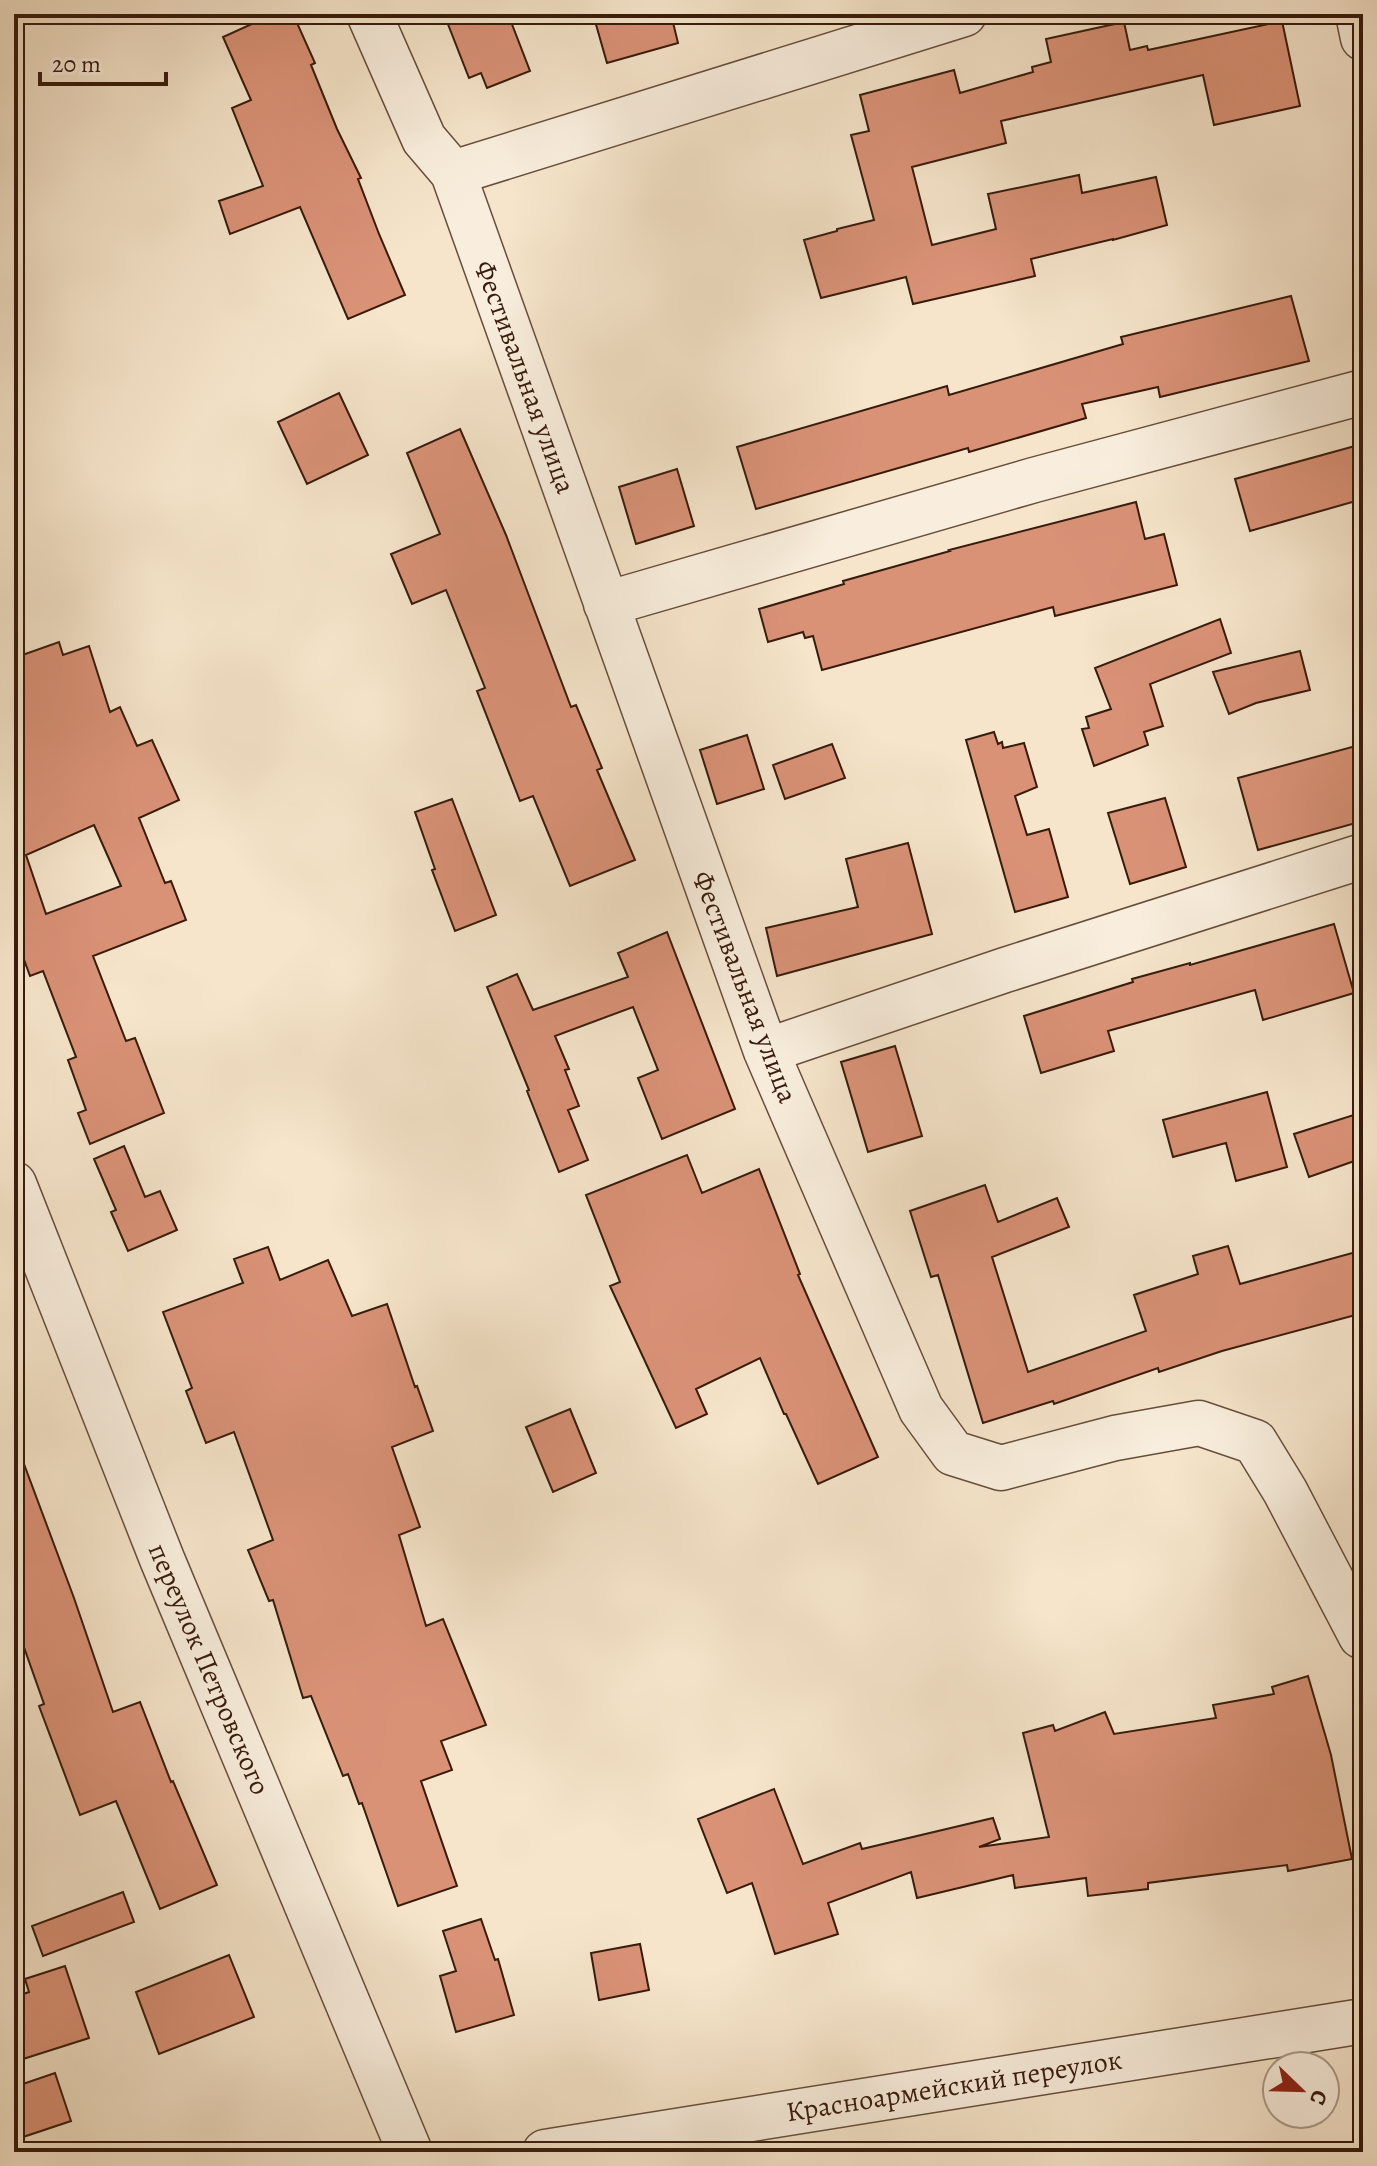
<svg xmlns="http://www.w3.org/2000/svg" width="1377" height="2166" font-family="Alegreya,serif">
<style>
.building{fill:#da9277;stroke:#371b0c;stroke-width:2;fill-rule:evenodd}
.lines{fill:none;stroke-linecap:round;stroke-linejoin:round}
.minor-casing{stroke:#674e3c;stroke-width:47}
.minor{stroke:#f9eedd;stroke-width:44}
.labels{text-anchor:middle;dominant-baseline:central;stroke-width:6;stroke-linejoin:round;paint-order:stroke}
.street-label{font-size:28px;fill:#371b0c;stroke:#f9eedd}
</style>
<rect width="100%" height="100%" fill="#f6e5cb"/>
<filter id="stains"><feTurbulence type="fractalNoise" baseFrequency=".0025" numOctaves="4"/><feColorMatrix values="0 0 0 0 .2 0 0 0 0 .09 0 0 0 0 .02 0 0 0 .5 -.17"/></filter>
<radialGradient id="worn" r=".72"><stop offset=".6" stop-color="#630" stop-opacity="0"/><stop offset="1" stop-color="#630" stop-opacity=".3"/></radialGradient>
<path class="building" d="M 274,14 L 293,14 L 315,63 L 311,65 L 337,129 L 361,178 L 358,179 L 379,234 L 405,295 L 348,319 L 300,207 L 230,234 L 219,201 L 263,186 L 232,108 L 251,100 L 223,37 Z
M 444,14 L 508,14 L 530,71 L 487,88 L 481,73 L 469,78 Z
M 593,14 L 671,14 L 678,43 L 607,63 Z
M 1282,21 L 1300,106 L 1214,125 L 1203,75 L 1001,121 L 1006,143 L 912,167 L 932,245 L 996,229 L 988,194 L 1079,175 L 1082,193 L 1156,177 L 1167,225 L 1113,240 L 1113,239 L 1031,259 L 1035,276 L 913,304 L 906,277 L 821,298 L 804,240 L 837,231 L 837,229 L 874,220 L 851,135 L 869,131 L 860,95 L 954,70 L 960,93 L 1033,72 L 1032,67 L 1051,62 L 1046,39 L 1124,22 L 1130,50 L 1147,46 L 1148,50 Z
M 1291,296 L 1309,361 L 1160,397 L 1158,387 L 1082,404 L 1086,418 L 969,452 L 968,448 L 756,509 L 737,447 L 947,386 L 949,395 L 1123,344 L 1121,337 Z
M 339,393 L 368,455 L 307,484 L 278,422 Z
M 460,429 L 506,535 L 571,707 L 576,705 L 602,768 L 597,770 L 635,860 L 570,886 L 533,796 L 520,801 L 477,691 L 485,688 L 446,590 L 412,604 L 391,554 L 440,534 L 407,453 Z
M 1355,446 L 1363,472 L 1363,499 L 1250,531 L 1235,479 Z
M 677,469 L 694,526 L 636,544 L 619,487 Z
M 1136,502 L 1145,539 L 1164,534 L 1177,585 L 1055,616 L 1053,607 L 822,670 L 813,636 L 805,638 L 803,632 L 768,642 L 759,609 L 844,584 L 843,581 L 950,551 L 949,550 Z
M 1220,619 L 1231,653 L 1150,684 L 1163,726 L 1144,732 L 1148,745 L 1094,766 L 1082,729 L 1089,728 L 1086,717 L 1111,709 L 1095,668 Z
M 59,642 L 63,655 L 89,646 L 110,712 L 120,707 L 137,746 L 152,740 L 179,800 L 139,818 L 165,883 L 171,881 L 186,920 L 93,956 L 126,1041 L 135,1038 L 164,1113 L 90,1144 L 78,1113 L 86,1110 L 68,1060 L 76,1057 L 43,971 L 30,976 L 14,932 L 14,658 ZM 94,825 L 121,886 L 46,914 L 26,855 Z
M 1300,651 L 1310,690 L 1256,703 L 1229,714 L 1213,672 Z
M 994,732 L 998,744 L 1002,742 L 1003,748 L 1024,743 L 1037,787 L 1015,796 L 1027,835 L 1049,829 L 1068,897 L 1015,912 L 966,740 Z
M 747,735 L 764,789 L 717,804 L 700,750 Z
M 832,744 L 845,778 L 785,799 L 773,765 Z
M 1363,744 L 1363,821 L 1258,850 L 1238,778 Z
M 1165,798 L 1186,867 L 1130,884 L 1108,813 Z
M 452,799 L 496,915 L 455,931 L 432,870 L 435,869 L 415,812 Z
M 908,843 L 932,934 L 777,976 L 766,928 L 858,907 L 846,859 Z
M 1334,924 L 1354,993 L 1263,1020 L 1255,990 L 1108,1031 L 1114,1051 L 1041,1073 L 1024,1016 L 1133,982 L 1132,979 L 1190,963 L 1190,965 Z
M 667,932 L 735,1109 L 662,1139 L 638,1078 L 658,1070 L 633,1007 L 555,1036 L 569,1069 L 565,1070 L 579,1106 L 568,1110 L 588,1160 L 559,1172 L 527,1091 L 529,1090 L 487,987 L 517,974 L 533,1010 L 628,977 L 618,953 Z
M 895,1046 L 922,1136 L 868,1152 L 841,1062 Z
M 1267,1092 L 1287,1167 L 1236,1181 L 1226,1143 L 1173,1157 L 1163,1120 Z
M 1363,1112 L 1363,1158 L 1309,1177 L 1294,1134 Z
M 124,1146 L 145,1197 L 160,1191 L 177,1230 L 128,1251 L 111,1212 L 116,1210 L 94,1159 Z
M 687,1155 L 702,1193 L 759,1169 L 800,1274 L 798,1275 L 878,1457 L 818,1484 L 786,1414 L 784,1414 L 760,1358 L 696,1389 L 707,1414 L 676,1428 L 610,1286 L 620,1282 L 586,1195 Z
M 985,1185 L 998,1222 L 1057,1198 L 1069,1227 L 992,1257 L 1028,1372 L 1146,1331 L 1134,1295 L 1198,1274 L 1193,1256 L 1228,1246 L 1240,1284 L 1363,1250 L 1363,1313 L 1222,1351 L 1159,1372 L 1158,1368 L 1054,1404 L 1053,1401 L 983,1423 L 938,1275 L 931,1277 L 910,1211 Z
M 268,1247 L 280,1280 L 328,1260 L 352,1316 L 387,1304 L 415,1387 L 417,1386 L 433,1431 L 392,1447 L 420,1527 L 399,1535 L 426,1626 L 443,1619 L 486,1725 L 441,1741 L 452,1770 L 421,1781 L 457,1886 L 398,1906 L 362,1803 L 359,1804 L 348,1774 L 343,1776 L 311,1696 L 303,1698 L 273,1600 L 269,1601 L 248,1550 L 273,1540 L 234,1432 L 206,1443 L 186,1391 L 192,1388 L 163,1312 L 243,1283 L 234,1259 Z
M 570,1409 L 596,1473 L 553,1492 L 526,1427 Z
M 18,1448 L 74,1598 L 113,1712 L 140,1702 L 171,1782 L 173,1781 L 217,1885 L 160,1909 L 116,1801 L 80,1815 L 39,1706 L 44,1704 L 14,1619 L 14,1449 Z
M 1308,1676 L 1331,1755 L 1352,1859 L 1288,1871 L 1287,1865 L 1148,1883 L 1148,1889 L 1088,1896 L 1086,1878 L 1015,1888 L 1013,1875 L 917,1898 L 911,1872 L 828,1903 L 838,1934 L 775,1954 L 752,1883 L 727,1893 L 698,1819 L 774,1789 L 803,1864 L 860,1843 L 862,1849 L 993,1818 L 1000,1839 L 979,1847 L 1049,1837 L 1023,1733 L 1053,1725 L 1055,1731 L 1105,1712 L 1114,1734 L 1216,1718 L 1213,1705 L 1274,1694 L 1272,1687 Z
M 123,1892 L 134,1922 L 43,1956 L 32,1926 Z
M 481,1919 L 495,1960 L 498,1959 L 514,2015 L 456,2032 L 440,1976 L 456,1971 L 443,1931 Z
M 640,1944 L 649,1990 L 599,2000 L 591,1953 Z
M 229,1955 L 254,2017 L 159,2054 L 136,1992 Z
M 65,1966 L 89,2038 L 20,2060 L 14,2043 L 14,1997 L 29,1992 L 25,1979 Z
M 55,2073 L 71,2121 L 14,2140 L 14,2087 Z"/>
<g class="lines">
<g class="minor-casing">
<path id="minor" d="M 369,14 L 424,139 L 453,173 L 766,1051 L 921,1409 L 953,1453 L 1001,1468 L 1115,1438 L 1199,1423 L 1255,1442 L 1285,1491 L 1361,1636
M 1358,14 L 1363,38
M 453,173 L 964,14
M 606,604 L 1034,480 L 1363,392
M 766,1051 L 1005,970 L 1363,856
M 14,1184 L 162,1559 L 410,2152
M 545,2152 L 1363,2021"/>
</g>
<use href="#minor" class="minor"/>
</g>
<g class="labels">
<g class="street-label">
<text transform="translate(525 377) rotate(70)">Фестивальная улица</text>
<text transform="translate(745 987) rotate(69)">Фестивальная улица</text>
<text transform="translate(209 1669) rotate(67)">переулок Петровского</text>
<text transform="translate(954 2086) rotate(-9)">Красноармейский переулок</text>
</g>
</g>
<rect width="1377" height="2166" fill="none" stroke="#f6e5cb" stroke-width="48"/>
<rect x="16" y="16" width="1345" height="2134" fill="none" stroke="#371b0c" stroke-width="4"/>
<rect x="24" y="24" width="1329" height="2118" fill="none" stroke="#371b0c" stroke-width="2"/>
<g transform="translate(1301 2090) rotate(113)"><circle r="38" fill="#f9eedd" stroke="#ab9a89" stroke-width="2"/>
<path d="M0-6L14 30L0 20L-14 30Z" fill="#8f2418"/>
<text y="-12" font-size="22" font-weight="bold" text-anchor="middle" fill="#371b0c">С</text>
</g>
<path d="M40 72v12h126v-12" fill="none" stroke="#371b0c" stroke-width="4"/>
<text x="52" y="72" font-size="24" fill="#371b0c" stroke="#f9eedd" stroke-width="6" paint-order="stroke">20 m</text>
<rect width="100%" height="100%" filter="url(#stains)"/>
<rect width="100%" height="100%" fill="url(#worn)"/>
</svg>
